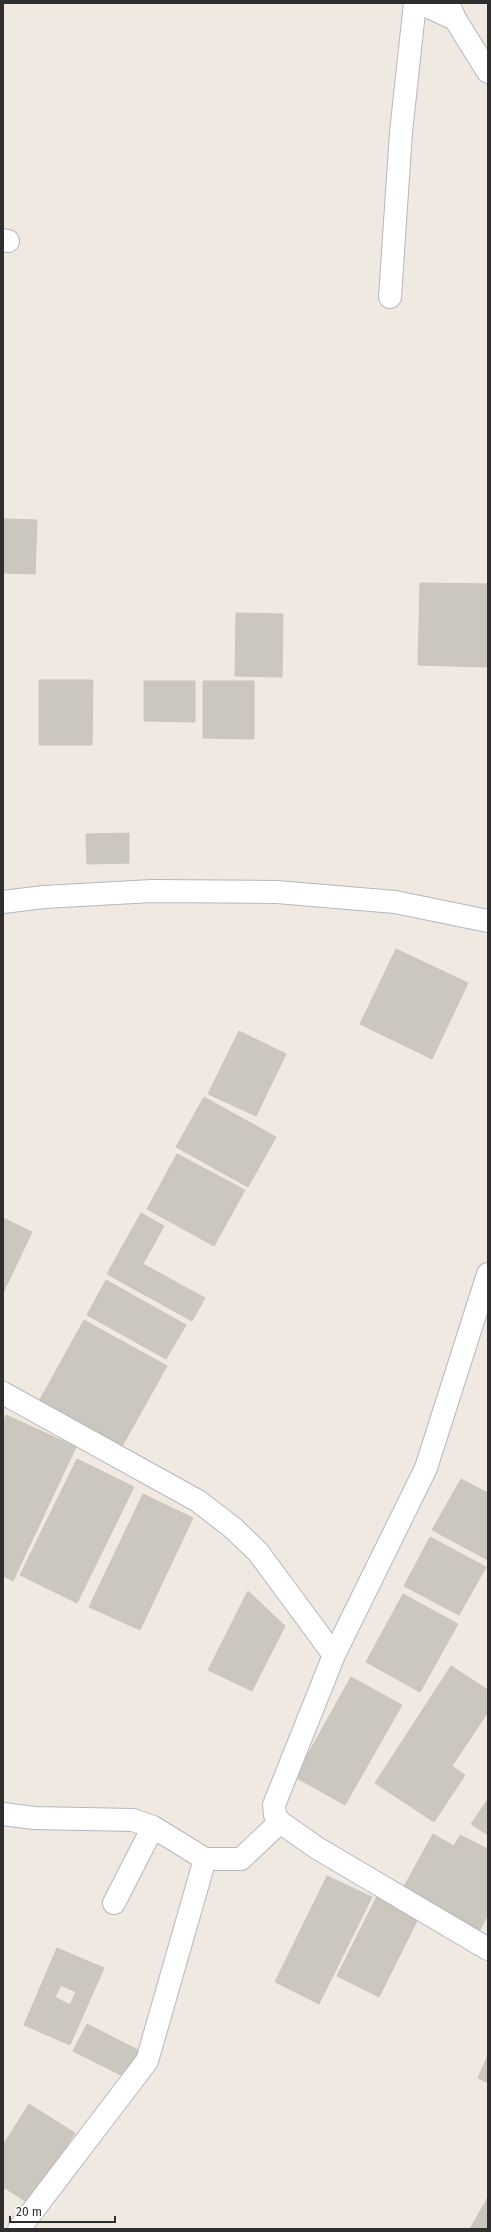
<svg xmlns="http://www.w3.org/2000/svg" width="491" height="2232" font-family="'Fira Sans',sans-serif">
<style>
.building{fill:#cbc7bf;stroke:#cbc5ba;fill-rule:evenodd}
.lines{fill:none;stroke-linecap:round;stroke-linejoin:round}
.minor-casing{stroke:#b4b7c1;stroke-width:24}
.tertiary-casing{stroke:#b4b7c1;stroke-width:24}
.minor{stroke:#fff;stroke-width:22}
.tertiary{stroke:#fff;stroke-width:22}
</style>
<rect width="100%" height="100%" fill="#efe9e1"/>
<path class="building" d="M 3,519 L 37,520 L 35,574 L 3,573 Z
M 420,583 L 488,584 L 488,667 L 418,665 Z
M 236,613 L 283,614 L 282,677 L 235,676 Z
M 39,680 L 93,680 L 92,745 L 39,745 Z
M 144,681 L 195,681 L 195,722 L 144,721 Z
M 203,681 L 254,681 L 254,739 L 203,738 Z
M 129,833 L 129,863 L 87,864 L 86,834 Z
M 396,949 L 468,983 L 432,1059 L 360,1024 Z
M 239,1031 L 286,1054 L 256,1116 L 208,1094 Z
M 204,1097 L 276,1137 L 248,1187 L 176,1147 Z
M 177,1154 L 245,1190 L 214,1246 L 147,1209 Z
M 141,1213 L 164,1226 L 143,1264 L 205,1298 L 192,1321 L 107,1274 Z
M 3,1218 L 32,1232 L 3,1293 Z
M 106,1280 L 186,1325 L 166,1359 L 87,1315 Z
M 84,1320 L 167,1366 L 120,1450 L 37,1405 Z
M 6,1415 L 76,1447 L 13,1581 L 3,1576 L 3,1423 Z
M 77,1459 L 134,1487 L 77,1603 L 20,1575 Z
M 461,1479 L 488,1493 L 488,1560 L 432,1530 Z
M 143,1494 L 193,1518 L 140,1630 L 89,1607 Z
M 430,1537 L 486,1567 L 459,1615 L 404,1586 Z
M 248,1591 L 285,1626 L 252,1691 L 208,1670 Z
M 403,1594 L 458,1624 L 420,1692 L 366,1662 Z
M 451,1666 L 488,1690 L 488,1712 L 452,1766 L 465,1775 L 434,1822 L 375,1783 Z
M 351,1677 L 402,1705 L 345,1805 L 295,1777 Z
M 488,1799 L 488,1835 L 471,1824 Z
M 433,1834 L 454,1846 L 460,1835 L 488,1849 L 488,1914 L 479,1932 L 402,1890 Z
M 327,1876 L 372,1897 L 319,2004 L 275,1982 Z
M 377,1896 L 419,1917 L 379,1997 L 337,1976 Z
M 57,1948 L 104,1968 L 70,2045 L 24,2025 ZM 61,1985 L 76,1992 L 70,2005 L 55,1997 Z
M 87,2024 L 142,2052 L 129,2079 L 73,2051 Z
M 488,2055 L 488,2083 L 478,2078 Z
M 29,2104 L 75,2133 L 30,2204 L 3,2187 L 3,2145 Z
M 488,2197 L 488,2229 L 470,2229 Z"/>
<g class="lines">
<g class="minor-casing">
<path id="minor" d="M 420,3 L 455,19
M 3,240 L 8,241
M 390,297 L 401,132 L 415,3
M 3,902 L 44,897 L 152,891 L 277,892 L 395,902 L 488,921
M 488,1274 L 426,1468 L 334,1655 L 274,1805 L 275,1815 L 280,1822 L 317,1848 L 488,1949
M 3,1393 L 198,1501 L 233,1528 L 258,1552 L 334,1655
M 3,1814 L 34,1818 L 133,1820 L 153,1827 L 205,1859 L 241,1859 L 280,1822
M 114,1903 L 153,1827
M 19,2229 L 147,2061 L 205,1859"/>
</g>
<g class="tertiary-casing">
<path id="tertiary" d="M 448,3 L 455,19 L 488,72"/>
</g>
<use href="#minor" class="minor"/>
<use href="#tertiary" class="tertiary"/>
</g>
<rect width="491" height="2232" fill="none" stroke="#2e2e2e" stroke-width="8"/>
<path d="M10 2216v6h105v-6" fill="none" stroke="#2e2e2e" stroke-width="2"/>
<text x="16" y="2216" font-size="12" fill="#2e2e2e" stroke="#ffffff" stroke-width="3" paint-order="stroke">20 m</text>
</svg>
